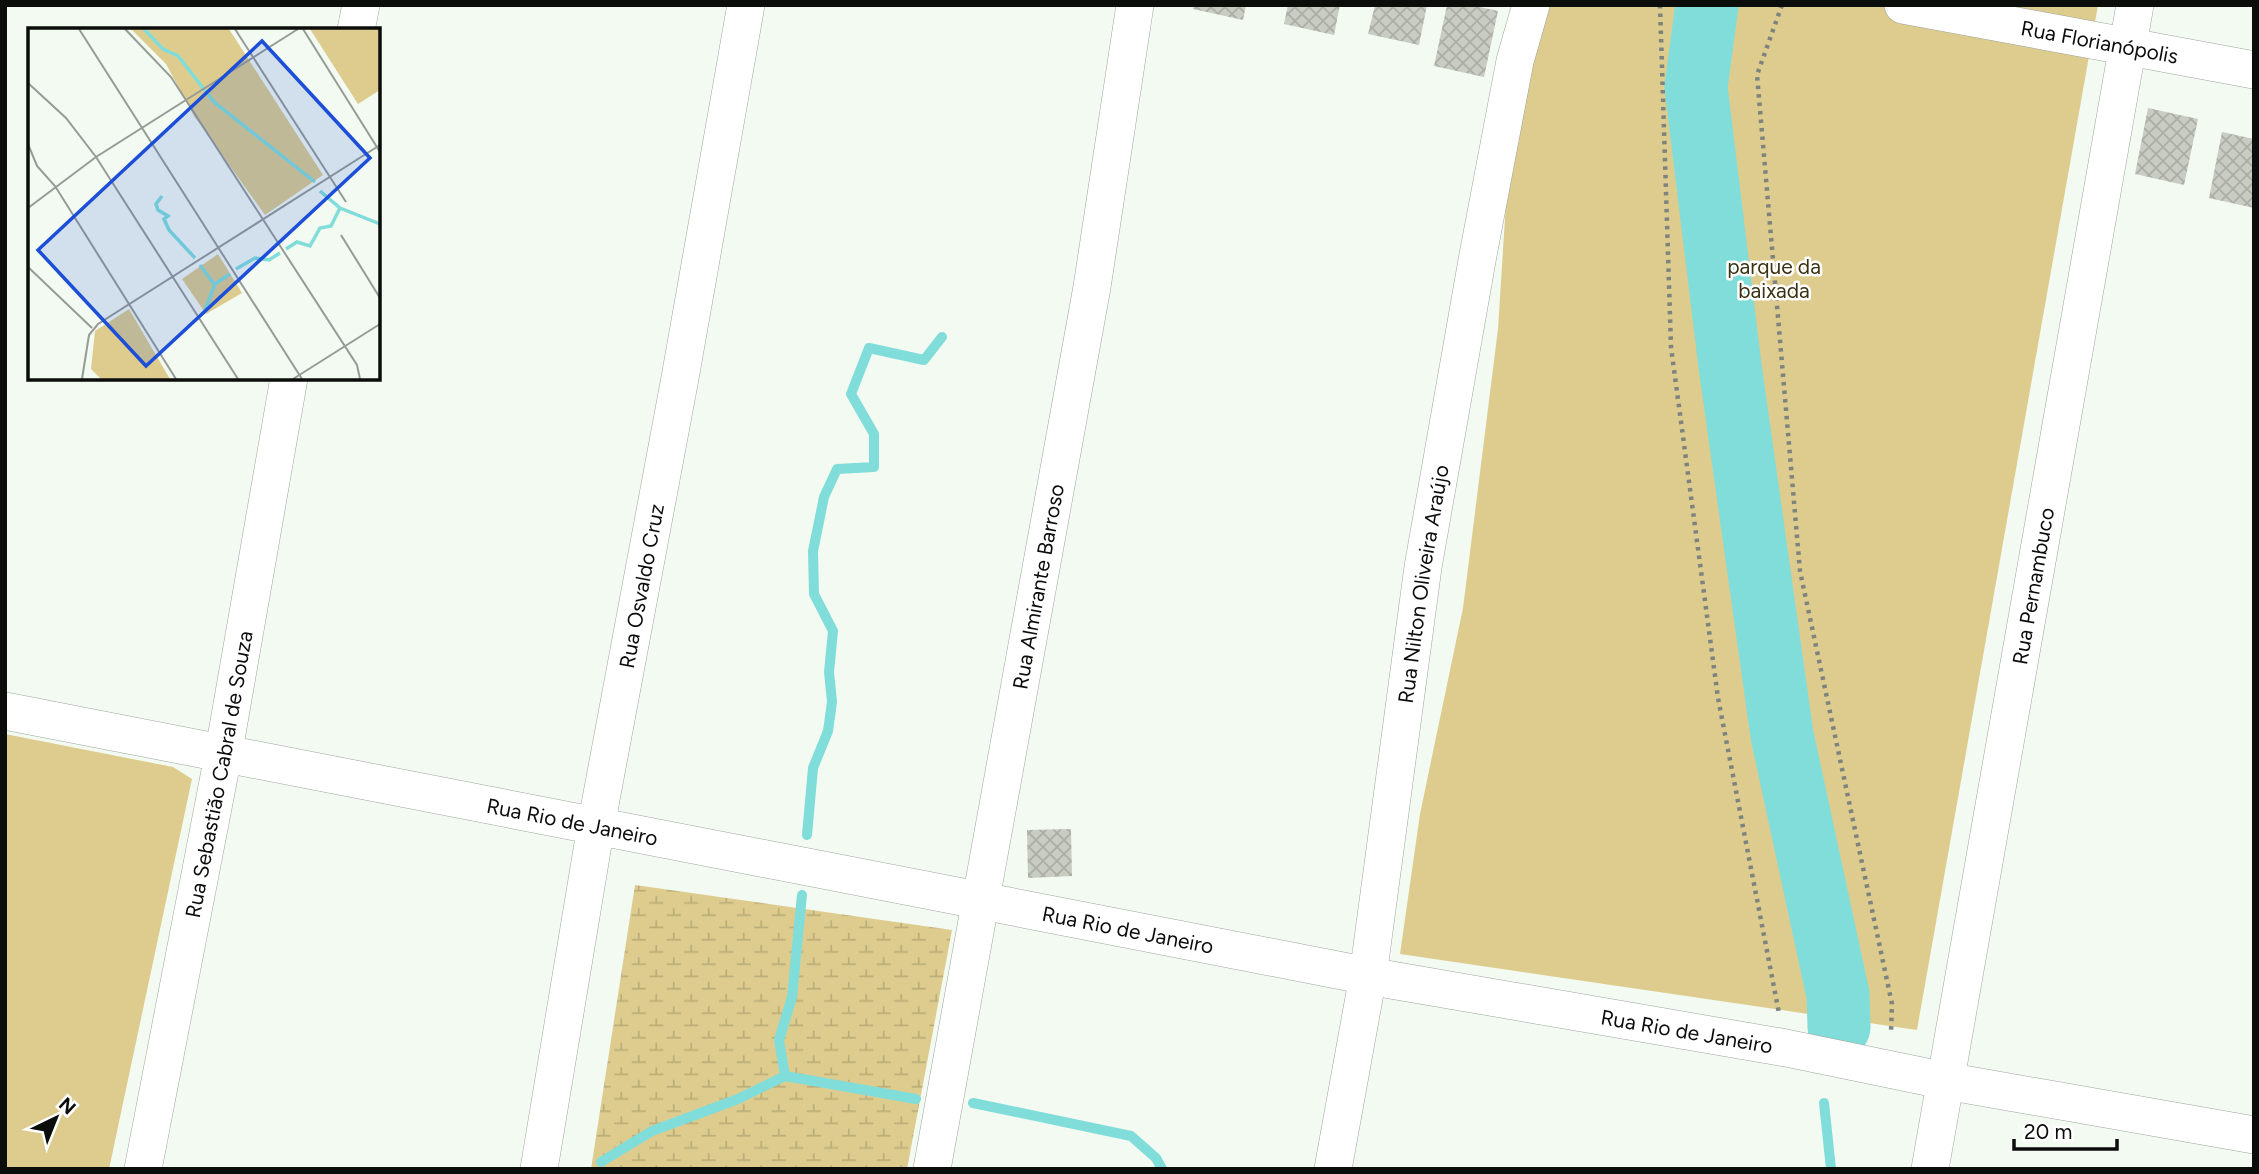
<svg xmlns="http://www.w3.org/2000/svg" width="2259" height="1174" font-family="Figtree,sans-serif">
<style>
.wetland{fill:url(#wetland-marsh)}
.park{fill:#ddcc8e}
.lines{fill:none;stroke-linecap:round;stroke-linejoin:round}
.stream{stroke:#81ddd9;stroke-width:10}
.river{stroke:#81ddd9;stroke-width:63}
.building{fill:url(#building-cross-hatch)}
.street-casing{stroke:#9da59d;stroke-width:38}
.path{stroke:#7e837e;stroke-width:4.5;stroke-dasharray:3.5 5;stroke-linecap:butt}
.street{stroke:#fff;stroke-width:37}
.labels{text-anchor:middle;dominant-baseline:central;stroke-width:5;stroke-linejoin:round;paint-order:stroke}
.street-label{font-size:21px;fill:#0b0d0b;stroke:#fff}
.park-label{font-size:21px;fill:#3b3214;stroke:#fff}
.inset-river{fill:none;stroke:#81ddd9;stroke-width:3.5}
.inset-road{fill:none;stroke:#969b96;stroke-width:2}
.view{fill:#1d4ed8;fill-opacity:0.15;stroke:#1d4ed8;stroke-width:3.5}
.inset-edge{fill:none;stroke:#0b0d0b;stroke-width:3.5}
</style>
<defs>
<pattern id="wetland-marsh" width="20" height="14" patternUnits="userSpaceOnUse" patternTransform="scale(1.75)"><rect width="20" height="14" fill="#ddcc8e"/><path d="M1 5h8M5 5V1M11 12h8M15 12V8" fill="none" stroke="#bcae79"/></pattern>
<pattern id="building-cross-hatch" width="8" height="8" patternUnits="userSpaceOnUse" patternTransform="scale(1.75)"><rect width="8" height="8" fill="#c9ccc2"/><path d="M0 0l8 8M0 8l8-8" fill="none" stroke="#abaea5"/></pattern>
</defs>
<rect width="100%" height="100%" fill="#f2faf2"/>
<path class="wetland" d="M 635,885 L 952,930 L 907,1169 L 591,1169 Z"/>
<path class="park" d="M 1538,5 L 2098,5 L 1917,1030 L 1400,954 L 1420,814 L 1463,608 L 1498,329 L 1515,61 Z
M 5,734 L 173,767 L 192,779 L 109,1169 L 5,1169 Z"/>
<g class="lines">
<path class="stream" d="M 807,835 L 813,768 L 828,731 L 832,702 L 829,672 L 833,631 L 814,594 L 813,551 L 824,497 L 837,469 L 874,467 L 874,434 L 851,394 L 869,348 L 924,360 L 942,337
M 785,1076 L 779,1040 L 792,997 L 802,895
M 973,1103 L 1131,1136 L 1156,1158 L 1162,1169
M 1824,1103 L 1831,1169
M 601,1162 L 652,1131 L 738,1099 L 785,1076 L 916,1099"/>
<path class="river" d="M 1707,5 L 1696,87 L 1730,366 L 1782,735 L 1838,995 L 1839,1027"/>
</g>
<path class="building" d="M 1194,5 L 1246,5 L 1243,20 L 1193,9 Z
M 1288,5 L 1340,5 L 1334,35 L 1284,24 Z
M 1375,5 L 1427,5 L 1419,45 L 1368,34 Z
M 1447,5 L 1471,5 L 1498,11 L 1484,77 L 1434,66 Z
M 2148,108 L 2198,119 L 2184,185 L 2135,174 Z
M 2222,132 L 2254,139 L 2254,208 L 2209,198 Z
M 1071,829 L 1072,876 L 1028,878 L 1027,830 Z"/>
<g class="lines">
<g class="street-casing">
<g id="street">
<path id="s1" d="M 1903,5 L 2254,70"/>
<path d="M 356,30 L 361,5"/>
<path id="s2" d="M 5,711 L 1368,976 L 1786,1048 L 1946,1081 L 2254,1135"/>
<path id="s3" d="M 143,1169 L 223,756 L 289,378"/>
<path id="s4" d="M 539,1169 L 596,826 L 680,378 L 746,5"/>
<path id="s5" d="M 932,1169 L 1092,287 L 1135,5"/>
<path id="s6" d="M 1333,1169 L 1368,976 L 1423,567 L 1478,255 L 1515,61 L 1531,5"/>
<path id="s7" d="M 1930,1169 L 2135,5"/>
</g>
</g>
<path class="path" d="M 1660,5 L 1671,347 L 1718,698 L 1779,1013
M 1782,5 L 1757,75 L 1800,571 L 1892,1004 L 1891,1032"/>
<use href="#street" class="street"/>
</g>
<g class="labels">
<g class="street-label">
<text stroke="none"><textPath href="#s1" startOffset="200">Rua Florianópolis</textPath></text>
<text stroke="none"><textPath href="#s6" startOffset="592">Rua Nilton Oliveira Araújo</textPath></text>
<text stroke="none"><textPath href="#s4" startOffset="592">Rua Osvaldo Cruz</textPath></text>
<text stroke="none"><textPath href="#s7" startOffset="592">Rua Pernambuco</textPath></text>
<text stroke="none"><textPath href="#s5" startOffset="592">Rua Almirante Barroso</textPath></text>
<text stroke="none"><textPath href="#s3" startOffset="402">Rua Sebastião Cabral de Souza</textPath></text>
<text stroke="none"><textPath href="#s2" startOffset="578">Rua Rio de Janeiro</textPath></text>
<text stroke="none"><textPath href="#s2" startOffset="1144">Rua Rio de Janeiro</textPath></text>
<text stroke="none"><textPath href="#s2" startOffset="1712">Rua Rio de Janeiro</textPath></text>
</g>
<g class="park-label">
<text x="1774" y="266">parque da<tspan x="1774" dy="24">baixada</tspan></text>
</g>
</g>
<g transform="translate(28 28)">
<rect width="352" height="352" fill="#f2faf2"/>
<path d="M 190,226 L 214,265 L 178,286 L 154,251 Z" fill="#ddcc8e"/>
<path d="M 103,1 L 201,1 L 295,147 L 237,187 L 166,88 L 138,36 ZM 282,1 L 352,1 L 352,62 L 330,76 ZM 101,281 L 142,351 L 73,351 L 63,341 L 67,303 Z" fill="#ddcc8e"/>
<path class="inset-river" d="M 116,1 L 135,21 L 150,28 L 186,74 L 287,154M 292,163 L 312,180 L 352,196M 134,168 L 128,176 L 130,182 L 140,188 L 136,191 L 141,202 L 167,230M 258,221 L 269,214 L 282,218 L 292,200 L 303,198 L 312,180M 172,237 L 186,256M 208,241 L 227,230 L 241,232 L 252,225M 177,282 L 187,256 L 202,246"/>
<path class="inset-road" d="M 51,1 L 274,351M 97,1 L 143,49 L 329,337 L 332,351M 207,1 L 318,174M 275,1 L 352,124M 0,55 L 38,90 L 68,129 L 210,351M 0,116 L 9,138 L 27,158 L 148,351M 0,180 L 68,129 L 270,1M 313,207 L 352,270M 0,239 L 64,300M 54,351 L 61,307 L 70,296 L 352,117M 265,351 L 352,296"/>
<path class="view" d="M 234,13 L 342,130 L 118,338 L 10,222 Z"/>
<rect width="352" height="352" class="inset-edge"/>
</g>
<rect width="2259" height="1174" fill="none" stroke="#0b0d0b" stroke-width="14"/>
<g transform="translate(56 1118) rotate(43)" stroke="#ffffff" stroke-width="5" paint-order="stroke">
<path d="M0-5L12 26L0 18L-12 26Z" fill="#0b0d0b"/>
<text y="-10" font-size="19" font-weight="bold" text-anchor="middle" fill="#0b0d0b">N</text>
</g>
<path d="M2014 1139v10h103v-10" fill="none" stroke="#0b0d0b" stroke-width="3.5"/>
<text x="2024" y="1139" font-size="21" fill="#0b0d0b" stroke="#ffffff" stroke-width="5" paint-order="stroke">20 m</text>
</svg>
